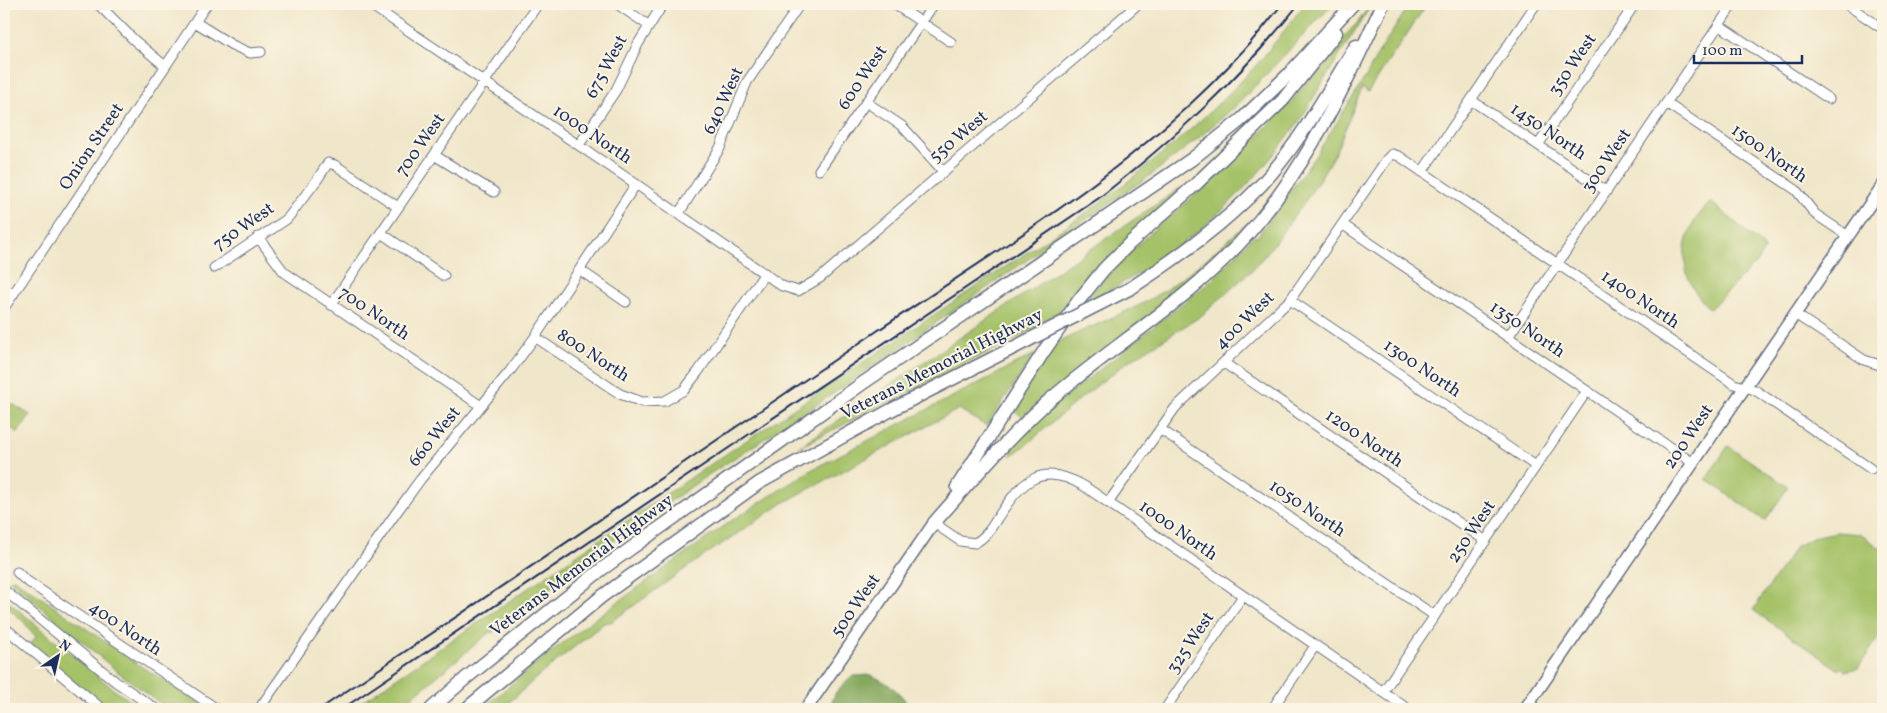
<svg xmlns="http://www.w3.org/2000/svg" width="1887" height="713" font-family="Vollkorn,serif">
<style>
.green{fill:#a6c269;stroke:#607864}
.forest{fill:#84a85d;stroke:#506c5e}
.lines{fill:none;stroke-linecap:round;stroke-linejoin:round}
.minor-casing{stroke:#666f83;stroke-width:11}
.major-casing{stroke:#666f83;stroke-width:14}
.highway-casing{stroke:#666f83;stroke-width:15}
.minor{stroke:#fff;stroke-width:9}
.major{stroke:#fff;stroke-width:11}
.highway{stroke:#fff;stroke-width:12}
.rail{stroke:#1b2f5e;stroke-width:2}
.highway-bridge-casing{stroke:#666f83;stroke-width:15;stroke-linecap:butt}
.highway-bridge{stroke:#fff;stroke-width:12}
.labels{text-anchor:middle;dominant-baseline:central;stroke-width:4;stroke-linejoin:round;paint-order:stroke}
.street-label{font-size:18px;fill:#1b2f5e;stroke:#fcf5e5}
</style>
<rect width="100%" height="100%" fill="#fcf5e5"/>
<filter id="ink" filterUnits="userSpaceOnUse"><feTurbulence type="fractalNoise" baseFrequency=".02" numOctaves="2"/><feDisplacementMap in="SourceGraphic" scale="10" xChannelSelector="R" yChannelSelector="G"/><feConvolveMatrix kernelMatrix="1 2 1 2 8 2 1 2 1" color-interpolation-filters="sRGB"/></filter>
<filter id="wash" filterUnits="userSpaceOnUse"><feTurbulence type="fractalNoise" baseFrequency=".0096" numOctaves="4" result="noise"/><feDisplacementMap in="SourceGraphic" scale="20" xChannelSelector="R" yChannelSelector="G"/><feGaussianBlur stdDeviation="1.12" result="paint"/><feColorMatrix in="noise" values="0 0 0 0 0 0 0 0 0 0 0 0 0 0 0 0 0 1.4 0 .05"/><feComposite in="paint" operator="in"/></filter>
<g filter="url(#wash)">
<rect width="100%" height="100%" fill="#f0e6c9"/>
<path class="green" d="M 1305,4 L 1333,4 L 1238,104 L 1201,136 L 1155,172 L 812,408 L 708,475 L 589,558 L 497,629 L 492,633 L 490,632 L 398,709 L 351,709 L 662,497 L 1083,215 C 1142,172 1199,126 1249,73 C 1269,52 1286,27 1305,4 Z
M 1371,4 L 1372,4 C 1357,27 1342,51 1328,74 C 1318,89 1310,105 1300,120 C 1241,203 1175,259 1083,304 C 1109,272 1138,244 1169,215 L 1170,217 L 1242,152 L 1290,103 L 1352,28 L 1358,22 Z
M 1410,4 L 1427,4 L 1368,92 L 1362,88 L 1336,151 L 1319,180 L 1302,206 L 1266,254 L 1251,271 L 1201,316 L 1127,362 L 1076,402 L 1027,444 L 1011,456 L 1013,446 L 1043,415 L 1202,288 L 1220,272 L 1253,236 L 1257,237 L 1316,155 L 1368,73 L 1375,59 Z
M 1179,189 L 1181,190 L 1062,315 L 799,447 Z
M 1711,202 L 1762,245 L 1764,250 L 1755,264 L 1710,309 C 1676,278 1676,233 1711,202 Z
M 1249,222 C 1247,227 1236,237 1230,243 C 1168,309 1090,357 1023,417 L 1012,409 L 1056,343 L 1142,304 L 1165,290 L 1198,266 Z
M 1035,354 L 986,426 L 959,409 L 783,503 L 692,564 L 611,622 L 604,623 L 536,678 L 502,709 L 482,709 L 533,666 L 586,625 L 731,521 L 813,469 Z
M 11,403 L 30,415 L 18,433 L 4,423 L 4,414 Z
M 1728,446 L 1788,487 L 1765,521 L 1706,479 Z
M 1837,532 L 1860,534 L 1883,550 L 1883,631 L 1858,668 L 1845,671 L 1841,667 L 1839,670 L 1753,610 L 1796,546 L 1817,536 Z
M 14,579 L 142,667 L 211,709 L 171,709 L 157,701 L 118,672 L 9,580 Z
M 4,598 L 113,689 L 142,709 L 108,709 L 100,704 L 30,644 L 36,637 L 23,621 L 4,604 Z"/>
<path class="forest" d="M 871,675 C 888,683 902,692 910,709 L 829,708 L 836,692 L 853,676 Z"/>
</g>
<g filter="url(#ink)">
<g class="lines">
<g class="minor-casing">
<path id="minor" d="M 98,4 L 134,40 L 165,66
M 369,4 L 636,184 L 782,286 L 798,291 L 820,278 L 1138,4
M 617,4 L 648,25
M 894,4 L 951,42
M 1846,4 L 1883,29
M 195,22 L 232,45 L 250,53 L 261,52
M 1719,25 L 1829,99
M 1471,100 L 1606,191
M 866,102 L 902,126 L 943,171
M 1666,103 L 1796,190 L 1815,214 L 1848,236
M 579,145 L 616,90 L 638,44 L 663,4
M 1538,145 L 1635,4
M 434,155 L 494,192
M 819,170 L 934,4
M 1422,172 L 1536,4
M 679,213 L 720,148 L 747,82 L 800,4
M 1342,224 L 1693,463
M 381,233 L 444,276
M 258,237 L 284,272 L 481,406
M 214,268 L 287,219 L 317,180 L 328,163 L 335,165 L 398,207
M 580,270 L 626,302
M 4,289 L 13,295
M 1290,300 L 1536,466
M 331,305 L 538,4
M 4,308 L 207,4
M 1795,314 L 1864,360 L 1883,366
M 535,337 L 620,394 L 642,402 L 665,401 L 684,390 L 698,372 L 765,273
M 1508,337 L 1733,4
M 1224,363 L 1486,541
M 1160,429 L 1435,616
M 1108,503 L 1175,408 L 1290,300 L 1387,159 L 1392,154 L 1399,156 L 1734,384 L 1755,390 L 1871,469
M 934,523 L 960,541 L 975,543 C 986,537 992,527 998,517 C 1022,481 1041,461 1084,486 L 1408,709
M 17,572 L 24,579 L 217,709
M 4,590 L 116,682 L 156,709
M 4,627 L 102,709
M 1383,692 L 1587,391
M 259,709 L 396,513 L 420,480 L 510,371 L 535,337 L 636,184
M 1165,709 L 1243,596
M 1272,709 L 1315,646"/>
</g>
<g class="major-casing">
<path id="major" d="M 806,709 L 934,523
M 1525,709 L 1883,185"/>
</g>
<g class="highway-casing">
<path id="highway" d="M 1131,288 C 1178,257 1223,225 1262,184 C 1300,143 1327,92 1356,46
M 957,487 L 1044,351 L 1079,300 L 1104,269 L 1129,244 L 1197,183 L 1283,100 L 1336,33
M 934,523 C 970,482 1005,441 1045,404 C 1103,353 1169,313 1224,259 C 1297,189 1341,94 1383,4
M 431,709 L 466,678 L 602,569 L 863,383 L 1192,159 L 1242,119 L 1288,75 L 1353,4
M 466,709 L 601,597 L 759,483 L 891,410 L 1009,350"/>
</g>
<use href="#minor" class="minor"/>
<use href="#major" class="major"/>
<use href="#highway" class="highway"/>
<path class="rail" d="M 320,709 C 506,584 692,457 877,331 C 1021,234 1176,144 1282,4
M 342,709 L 1099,198 C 1175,138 1239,79 1299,4"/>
<g class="highway-bridge-casing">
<path id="highway-bridge" d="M 1009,350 L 1131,288"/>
</g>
<use href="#highway-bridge" class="highway-bridge"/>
</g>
</g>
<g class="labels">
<g class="street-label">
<text transform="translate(1573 65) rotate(-56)">350 West</text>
<text transform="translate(607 67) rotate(-62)">675 West</text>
<text transform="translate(863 78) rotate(-56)">600 West</text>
<text transform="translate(724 101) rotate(-65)">640 West</text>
<text transform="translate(1548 132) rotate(34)">1450 North</text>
<text transform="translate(592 135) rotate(34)">1000 North</text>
<text transform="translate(959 137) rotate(-40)">550 West</text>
<text transform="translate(421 145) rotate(-55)">700 West</text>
<text transform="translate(92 147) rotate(-56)">Onion Street</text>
<text transform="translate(1769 154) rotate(35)">1500 North</text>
<text transform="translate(1607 161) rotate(-56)">300 West</text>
<text transform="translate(244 227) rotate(-35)">750 West</text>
<text transform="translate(1640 300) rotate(34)">1400 North</text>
<text transform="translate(374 314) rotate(34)">700 North</text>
<text transform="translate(1245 321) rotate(-44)">400 West</text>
<text transform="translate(1527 330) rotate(34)">1350 North</text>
<text transform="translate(593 356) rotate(33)">800 North</text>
<text transform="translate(942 365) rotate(-27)">Veterans Memorial Highway</text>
<text transform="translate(1422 369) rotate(34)">1300 North</text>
<text transform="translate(435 437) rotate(-51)">660 West</text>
<text transform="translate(1689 437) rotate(-56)">200 West</text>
<text transform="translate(1364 439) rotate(34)">1200 North</text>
<text transform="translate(1307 509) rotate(34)">1050 North</text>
<text transform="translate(1178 531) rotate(35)">1000 North</text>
<text transform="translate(1472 532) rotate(-56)">250 West</text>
<text transform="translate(582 566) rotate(-37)">Veterans Memorial Highway</text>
<text transform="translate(856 606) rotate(-55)">500 West</text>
<text transform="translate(125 629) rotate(34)">400 North</text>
<text transform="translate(1191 643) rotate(-56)">325 West</text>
</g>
</g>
<rect width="1887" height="713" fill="none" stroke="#fcf5e5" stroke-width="20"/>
<g transform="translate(58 656) rotate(34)" stroke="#fcf5e5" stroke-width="4" paint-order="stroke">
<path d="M0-4L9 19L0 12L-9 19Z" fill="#1b2f5e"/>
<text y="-8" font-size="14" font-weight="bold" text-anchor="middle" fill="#1b2f5e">N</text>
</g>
<path d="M1694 55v8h108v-8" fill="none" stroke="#1b2f5e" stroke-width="2.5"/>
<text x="1702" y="55" font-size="15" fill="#1b2f5e" stroke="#fcf5e5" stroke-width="4" paint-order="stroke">100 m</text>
</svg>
